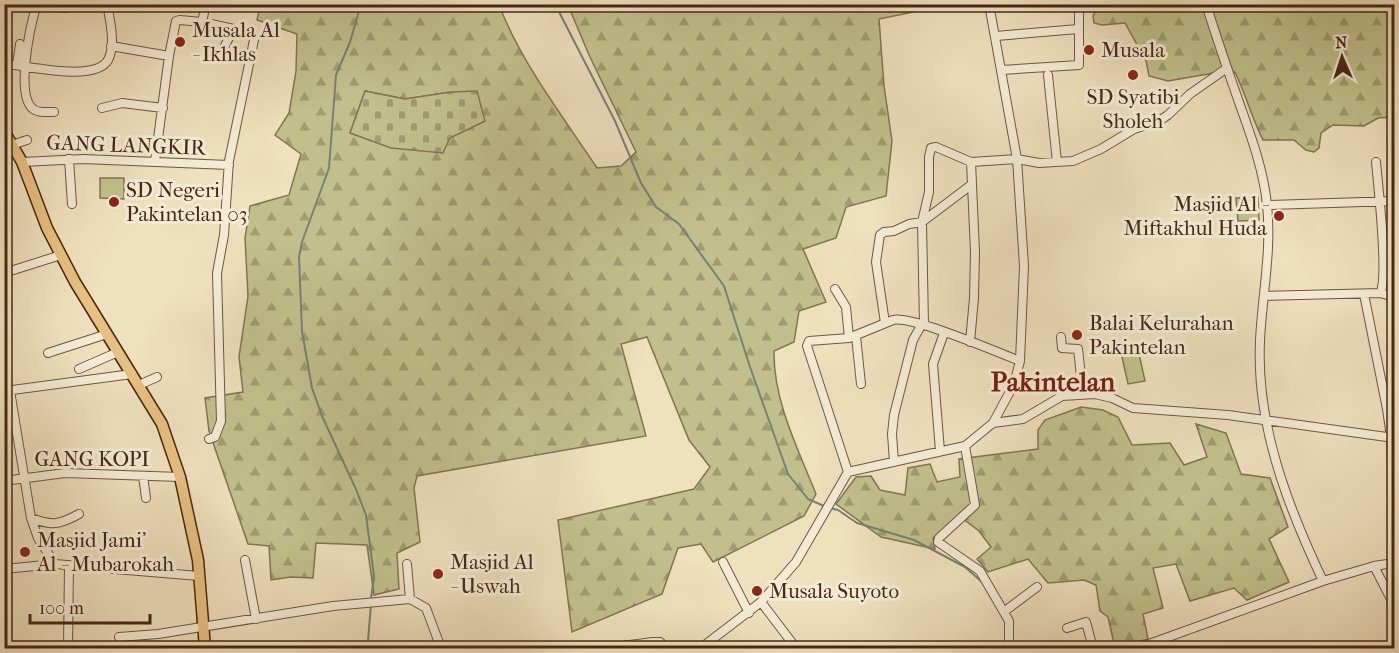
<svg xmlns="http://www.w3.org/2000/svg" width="1399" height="653" font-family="'IM FELL French Canon',serif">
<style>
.green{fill:#c1c08c;stroke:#847452;stroke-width:1.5}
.forest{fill:url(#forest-firs);stroke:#847452;stroke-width:1.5;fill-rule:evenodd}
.cemetery{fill:url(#cemetery-stones);stroke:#847452;stroke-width:1.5}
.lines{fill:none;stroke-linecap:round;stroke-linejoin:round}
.stream{stroke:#788175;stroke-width:2}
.minor-casing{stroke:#705641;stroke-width:10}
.major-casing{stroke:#462817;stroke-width:13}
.minor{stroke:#f5ebd5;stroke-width:8}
.major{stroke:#e8c07f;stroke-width:10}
.poi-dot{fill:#8f2418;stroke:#f5ebd5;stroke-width:2}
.labels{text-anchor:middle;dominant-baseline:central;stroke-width:6;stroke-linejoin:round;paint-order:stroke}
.poi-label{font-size:21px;fill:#462817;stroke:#f5ebd5;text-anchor:start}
.street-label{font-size:21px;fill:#462817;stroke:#f5ebd5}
.district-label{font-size:27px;font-weight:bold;fill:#7a1f14;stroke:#f5ebd5}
</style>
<defs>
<pattern id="forest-firs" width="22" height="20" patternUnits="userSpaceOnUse" patternTransform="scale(1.5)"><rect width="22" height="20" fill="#c1c08c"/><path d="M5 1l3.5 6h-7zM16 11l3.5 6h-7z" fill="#9f9c71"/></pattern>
<pattern id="cemetery-stones" width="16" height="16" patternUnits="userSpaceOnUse" patternTransform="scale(1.5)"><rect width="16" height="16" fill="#c1c08c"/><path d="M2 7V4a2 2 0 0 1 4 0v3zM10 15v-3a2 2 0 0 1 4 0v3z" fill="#9f9c71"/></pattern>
</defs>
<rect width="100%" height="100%" fill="#efe0be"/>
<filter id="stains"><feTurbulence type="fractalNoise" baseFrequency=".00333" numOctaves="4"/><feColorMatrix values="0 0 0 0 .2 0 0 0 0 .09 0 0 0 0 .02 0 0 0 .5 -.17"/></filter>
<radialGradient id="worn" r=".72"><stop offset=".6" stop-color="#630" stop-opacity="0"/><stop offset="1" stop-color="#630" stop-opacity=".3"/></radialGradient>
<path class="green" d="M 100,178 L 124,178 L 124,199 L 100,198 Z
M 1258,197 L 1259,220 L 1238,221 L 1236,198 Z
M 1137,345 L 1145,381 L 1128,384 L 1120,348 Z"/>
<path class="forest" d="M 1099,4 L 1394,5 L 1394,117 L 1378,118 L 1364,126 L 1333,125 L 1321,133 L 1319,148 L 1314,152 L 1306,150 L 1294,140 L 1263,140 C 1252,118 1246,95 1235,72 L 1214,73 L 1168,81 L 1149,76 L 1146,61 L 1125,23 L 1102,25 L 1094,23 L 1093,16 Z
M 260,5 L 499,5 C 522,64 562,115 597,168 L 621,166 L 636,152 L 589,55 L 568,5 L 947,5 L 879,19 L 884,86 L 892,141 L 886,196 L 846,207 L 836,238 L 803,249 L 826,302 L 799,311 L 794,342 L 774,351 C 773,400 798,449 816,494 L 804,516 L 713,562 L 701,544 L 678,548 L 662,594 L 572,632 L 558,520 L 694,489 L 710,467 L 689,440 L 647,337 L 621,344 L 646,436 L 417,476 L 414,488 L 420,542 L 397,553 L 399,589 L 374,595 L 367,545 L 316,543 L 313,578 L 291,577 L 271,580 L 269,546 L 248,544 L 209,431 L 205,398 L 243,392 L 239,357 L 248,296 L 245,238 L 250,206 L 289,195 L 301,154 L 275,135 L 289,113 L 296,71 L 297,34 L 257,20 ZM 365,91 L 405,99 L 451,92 L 365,138 L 350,133 Z
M 1081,407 L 1103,410 L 1118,417 L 1132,445 L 1170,443 L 1184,465 L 1207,457 L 1196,424 L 1226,433 L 1241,474 L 1270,478 L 1288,527 L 1269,539 L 1289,582 L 1247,600 L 1234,588 L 1190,601 L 1176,564 L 1153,568 L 1163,608 L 1143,614 L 1148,639 L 1115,648 L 1108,617 L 1100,611 L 1096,585 L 1084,580 L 1048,583 L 1028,559 L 988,572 L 977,559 L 991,547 L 979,531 L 959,516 L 933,538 L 935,549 L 881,537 L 836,504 L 856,477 L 871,476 L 880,490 L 905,495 L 908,468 L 930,464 L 937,482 L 960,477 L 959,459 L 1038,449 L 1038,430 L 1045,420 Z"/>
<path class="cemetery" d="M 365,91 L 405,99 L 451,92 L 477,91 L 485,121 L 450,138 L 443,153 L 391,148 L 350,133 Z"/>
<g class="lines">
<path class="stream" d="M 361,4 L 350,42 L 336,75 L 329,168 L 302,242 L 299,257 L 302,331 L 312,388 L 322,416 L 355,487 L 366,515 L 374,576 L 371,599
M 555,4 L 615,121 L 641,183 L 656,207 L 679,224 L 724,286 L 750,367 L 788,474 L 808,499 L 824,506
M 830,508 L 838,510 L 857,523 L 914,540 L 965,567 L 982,582
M 371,604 L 368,641 L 372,648"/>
<g class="minor-casing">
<path id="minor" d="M 1206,4 C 1217,39 1229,74 1241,108 C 1252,139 1264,172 1267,205 C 1272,250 1262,296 1260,341 C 1256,425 1288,507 1323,581
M 202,22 L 252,33 L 254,40 L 229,161 L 224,235 L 217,273 L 221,421 L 215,437 L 209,439
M 996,36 L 1078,29
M 111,46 L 169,56 L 176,21 L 180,20 L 202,22 L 206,4
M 223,50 L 233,29
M 4,64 C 26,65 95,83 108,60 C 116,45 110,20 107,4
M 17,65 L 20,44
M 1001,70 L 1079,65 L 1079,4
M 1048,75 L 1057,162
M 102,108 L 122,103 L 163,108
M 54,112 C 48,112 36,113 32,108 C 16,93 30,27 36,7 L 40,6 L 66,8
M 12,145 L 27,140
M 69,159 L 72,204
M 155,161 L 169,56
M 22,162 L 83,159 L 229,165
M 1267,205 L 1394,201
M 4,273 L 61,255
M 835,289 L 846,307 L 849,338
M 1380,293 L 1394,297
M 1364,294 L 1387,409 L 1391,437 L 1394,526
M 1264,296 L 1380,293 C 1389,278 1378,185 1376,162
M 885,323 L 876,262 L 880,235 L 884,232 L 894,231 L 909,224 L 922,222 L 971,185
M 924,325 L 922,222 L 929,192 L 929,157 L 931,148 L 936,147 L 971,162 L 1017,159 L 1039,163 L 1073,161 L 1101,149 L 1134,129 L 1159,121 L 1168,115 L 1190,94 L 1227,68
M 856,336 L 861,384
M 1061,337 L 1062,348 L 1078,349 L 1083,394
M 970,342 L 974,298 L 975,252 L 971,162
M 48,353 L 107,334
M 79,369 L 118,352
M 139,385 L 157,377
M 5,391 L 132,374
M 10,391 L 31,518 L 38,538 L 55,564
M 993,423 L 1023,419 L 1062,396 L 1095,394 L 1112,398 L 1133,408 L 1228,415 L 1394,438
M 965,446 L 975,505 L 939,538 L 938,542 L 980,571 L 1009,621 L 1009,648
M 940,451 L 933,364 L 944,333
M 894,462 L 892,434 L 894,415 L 913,340 L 922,324
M 848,472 L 965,446 L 993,423 L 1014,384 L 1020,361 L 1024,266 L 1017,159 L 989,4
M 848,472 L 807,346 L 809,341 L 849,338 L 893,320 C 911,315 997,352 1020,361
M 143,476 L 146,498
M 4,481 L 65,473 L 180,477
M 31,518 C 52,526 59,525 79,514
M 245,560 L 256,619
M 723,562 L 749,613
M 407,564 L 410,599
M 1374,566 L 1394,605
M 4,569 L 55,564 L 199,576
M 761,602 L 796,648
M 1005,611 L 1037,587
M 1067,628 L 1086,622 L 1093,648
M 119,637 L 158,634 L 333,606 L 410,599 L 426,608 L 441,648
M 47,648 L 68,645
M 68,648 L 69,565
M 606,648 L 653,642 L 660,642 L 667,648
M 701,648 L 761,602 L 796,562 L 848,472
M 1138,648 L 1323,581 L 1374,566 L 1394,563"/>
</g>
<g class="major-casing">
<path id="major" d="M 4,131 L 22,162 L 47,228 L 75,282 L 162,424 L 180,477 L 198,560 L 205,648"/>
</g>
<use href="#minor" class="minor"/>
<use href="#major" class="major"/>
</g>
<g class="poi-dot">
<circle cx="180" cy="42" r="6"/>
<circle cx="1089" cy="50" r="6"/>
<circle cx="1133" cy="75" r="6"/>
<circle cx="114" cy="202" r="6"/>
<circle cx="1279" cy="216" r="6"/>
<circle cx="1077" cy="335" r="6"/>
<circle cx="25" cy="552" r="6"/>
<circle cx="438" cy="574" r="6"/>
<circle cx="757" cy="591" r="6"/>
</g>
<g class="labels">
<g class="poi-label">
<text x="192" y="30">Musala Al<tspan x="192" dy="24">- Ikhlas</tspan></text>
<text x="1101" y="50">Musala</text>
<text x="1133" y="97" text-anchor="middle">SD Syatibi<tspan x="1133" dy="24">Sholeh</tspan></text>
<text x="126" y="190">SD Negeri<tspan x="126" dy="24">Pakintelan 03</tspan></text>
<text x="1267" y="204" text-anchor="end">Masjid Al -<tspan x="1267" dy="24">Miftakhul Huda</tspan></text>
<text x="1089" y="323">Balai Kelurahan<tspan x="1089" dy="24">Pakintelan</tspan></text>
<text x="37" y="540">Masjid Jami'<tspan x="37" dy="24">Al - Mubarokah</tspan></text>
<text x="450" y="562">Masjid Al<tspan x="450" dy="24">- Uswah</tspan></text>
<text x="769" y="591">Musala Suyoto</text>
</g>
<g class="street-label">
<text transform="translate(126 145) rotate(2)">GANG LANGKIR</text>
<text x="92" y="459">GANG KOPI</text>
</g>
<g class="district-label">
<text x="1053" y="382">Pakintelan</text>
</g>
</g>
<rect width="1399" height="653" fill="none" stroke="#efe0be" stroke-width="24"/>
<rect x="6" y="6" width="1387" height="641" fill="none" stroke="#462817" stroke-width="3"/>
<rect x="12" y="12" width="1375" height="629" fill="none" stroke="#462817" stroke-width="1.5"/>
<g transform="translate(1342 57) rotate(357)" stroke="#f5ebd5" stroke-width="4.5" paint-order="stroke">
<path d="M0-4.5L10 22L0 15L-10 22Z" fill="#462817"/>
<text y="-9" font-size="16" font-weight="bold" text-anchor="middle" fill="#462817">N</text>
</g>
<path d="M30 614v9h120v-9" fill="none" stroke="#462817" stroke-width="3"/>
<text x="39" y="614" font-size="18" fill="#462817" stroke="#f5ebd5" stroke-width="4.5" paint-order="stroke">100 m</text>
<rect width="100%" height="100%" filter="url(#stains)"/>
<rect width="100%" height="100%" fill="url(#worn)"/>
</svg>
